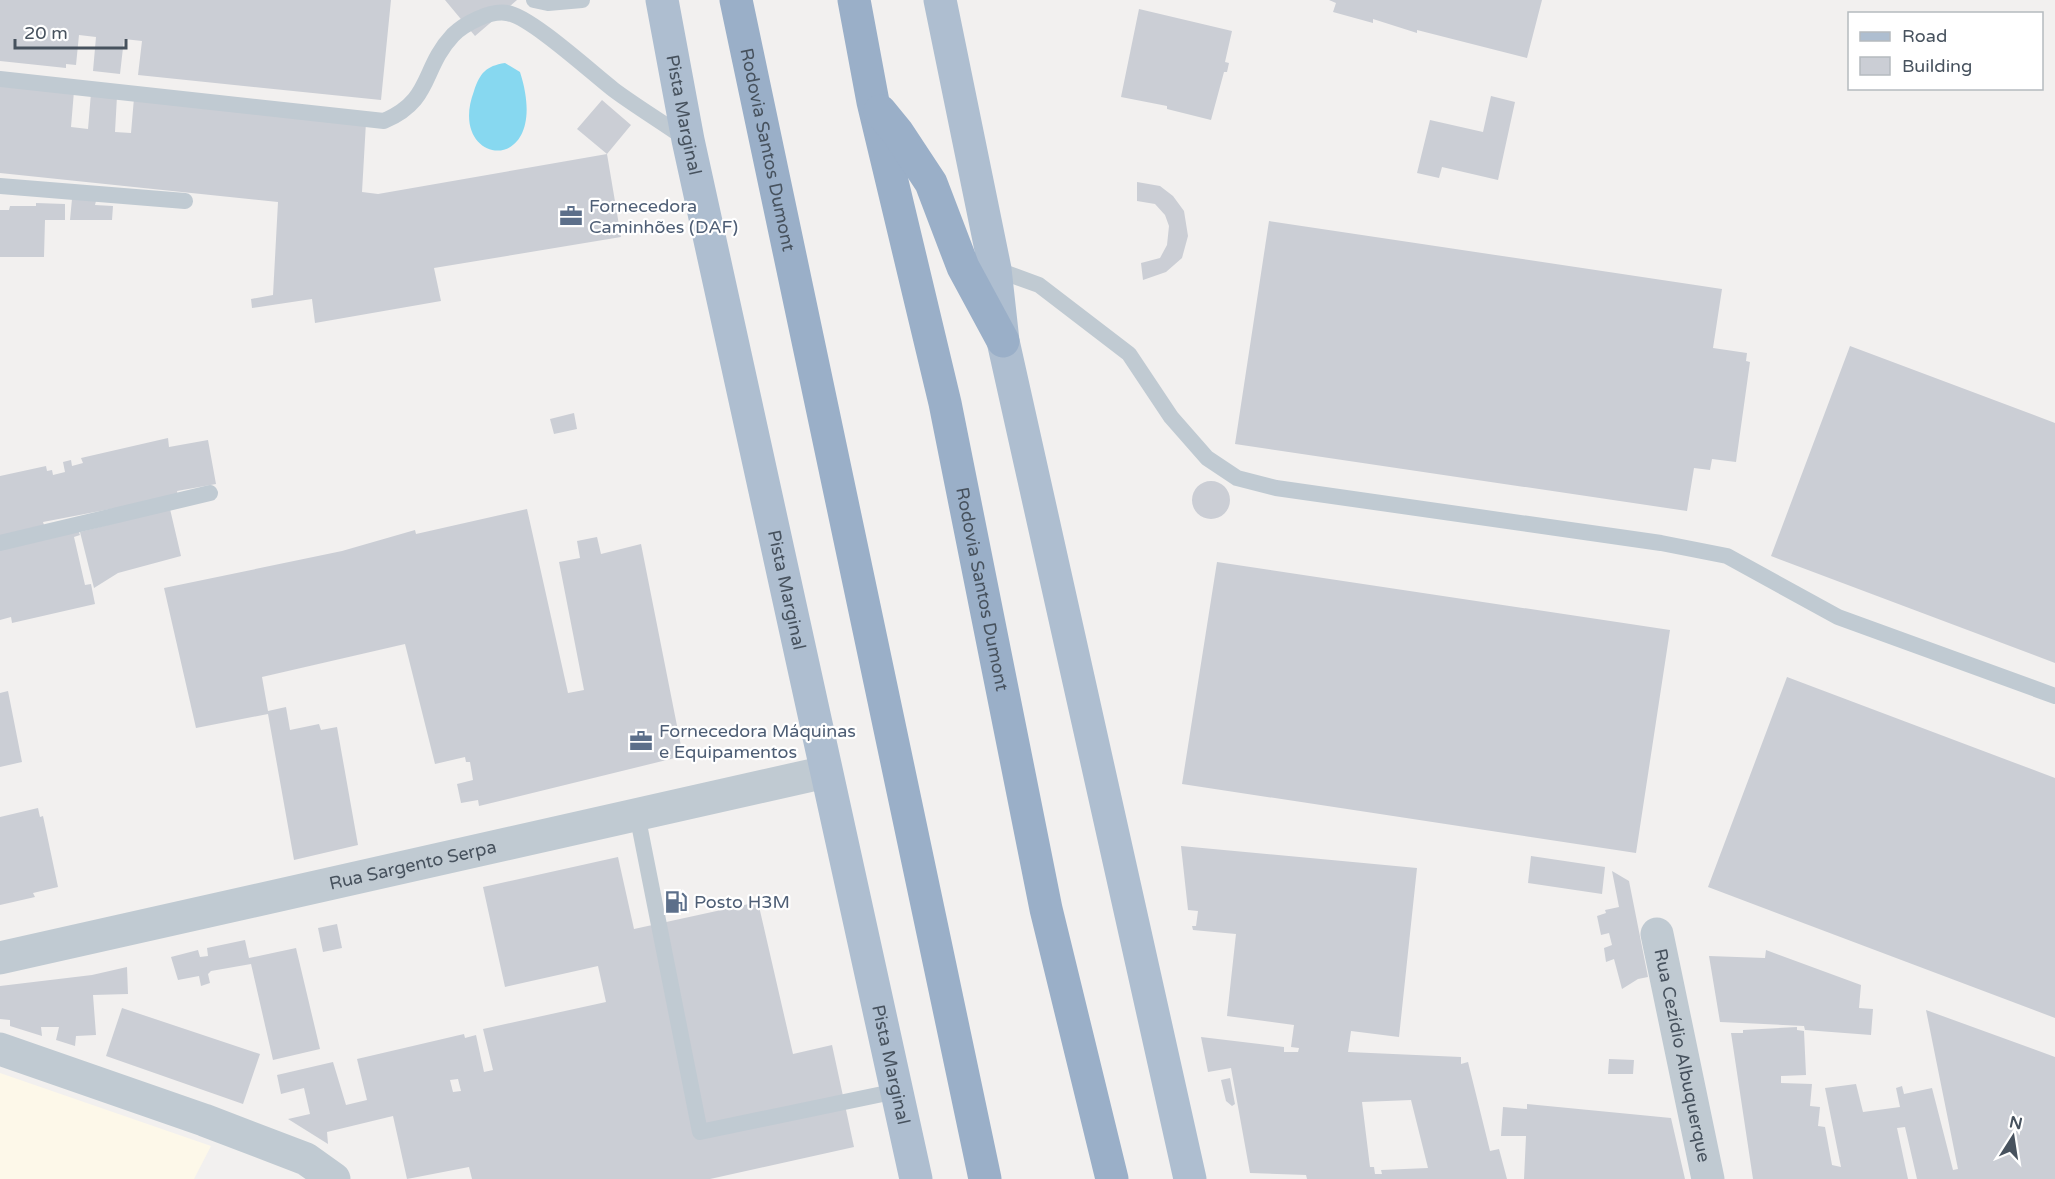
<svg xmlns="http://www.w3.org/2000/svg" width="2055" height="1179" font-family="'Varela Round',sans-serif">
<style>
.commercial{fill:#fdf8e9}
.water{fill:#87d8f0}
.building{fill:#cbced5;fill-rule:evenodd}
.lines{fill:none;stroke-linecap:round;stroke-linejoin:round}
.service{stroke:#c0cad2;stroke-width:16}
.minor{stroke:#c0cad2;stroke-width:33}
.primary{stroke:#aebed0;stroke-width:33}
.trunk{stroke:#9aafc8;stroke-width:33}
.labels{text-anchor:middle;dominant-baseline:central;stroke-width:4.5;stroke-linejoin:round;paint-order:stroke}
.street-label{font-size:18px;fill:#47525e;stroke:#fff}
.service-label{font-size:18px;fill:#4e5e75;stroke:#fff;text-anchor:start}
</style>
<rect width="100%" height="100%" fill="#f2f0ef"/>
<path class="commercial" d="M 0,1073 L 211,1146 L 194,1179 L 0,1179 Z"/>
<path class="water" d="M 505,63 L 520,72 C 554,179 445,168 474,91 C 480,73 486,66 505,63 Z"/>
<path class="building" d="M 0,0 L 391,0 L 381,100 L 138,75 L 142,41 L 124,39 L 120,74 L 93,71 L 96,37 L 79,35 L 76,65 L 66,64 L 66,68 L 0,61 Z
M 445,0 L 517,0 L 475,36 Z
M 1329,0 L 1542,0 L 1527,58 L 1417,30 L 1417,33 L 1373,19 L 1373,23 L 1333,12 L 1336,3 Z
M 1139,9 L 1232,31 L 1225,62 L 1229,63 L 1227,72 L 1224,72 L 1211,120 L 1167,109 L 1167,106 L 1121,97 Z
M 0,84 L 74,91 L 71,127 L 88,129 L 91,93 L 117,96 L 115,132 L 131,133 L 134,98 L 366,122 L 362,192 L 378,194 L 607,154 L 577,129 L 602,100 L 631,125 L 607,154 L 621,237 L 434,268 L 441,301 L 315,323 L 312,299 L 252,308 L 251,299 L 273,295 L 278,202 L 0,173 Z
M 1491,96 L 1515,102 L 1498,180 L 1442,167 L 1439,178 L 1417,173 L 1430,120 L 1483,132 Z
M 1137,182 L 1160,186 L 1173,196 L 1184,211 L 1188,236 L 1182,258 L 1166,272 L 1143,280 L 1141,263 L 1160,258 L 1167,245 L 1169,226 L 1165,215 L 1155,204 L 1137,201 Z
M 72,199 L 96,201 L 95,205 L 113,206 L 112,220 L 70,220 Z
M 36,203 L 65,204 L 65,220 L 45,220 L 44,257 L 0,257 L 0,210 L 9,210 L 10,206 L 36,206 Z
M 1269,221 L 1722,289 L 1713,348 L 1747,353 L 1746,361 L 1750,362 L 1736,462 L 1712,459 L 1710,470 L 1694,468 L 1687,511 L 1235,444 Z
M 1850,346 L 2055,423 L 2055,663 L 1771,556 Z
M 574,413 L 577,429 L 554,434 L 550,419 Z
M 168,438 L 169,447 L 208,440 L 216,484 L 177,491 L 178,496 L 43,522 L 44,525 L 0,536 L 0,476 L 46,466 L 47,471 L 52,470 L 53,475 L 65,472 L 63,462 L 71,460 L 72,466 L 83,463 L 81,458 Z
M1192 500a19 19 0 1 1 38 0a19 19 0 1 1-38 0Z
M 170,509 L 181,556 L 118,573 L 94,588 L 80,532 Z
M 527,509 L 568,693 L 584,690 L 559,562 L 580,558 L 577,541 L 597,537 L 601,554 L 641,544 L 683,756 L 479,806 L 478,800 L 461,803 L 457,784 L 473,780 L 470,762 L 466,762 L 465,757 L 435,764 L 405,644 L 262,677 L 268,711 L 286,707 L 290,730 L 319,724 L 321,730 L 337,727 L 358,845 L 294,860 L 268,714 L 196,728 L 164,588 L 342,551 L 415,530 L 416,534 Z
M 78,530 L 80,535 L 74,537 L 85,585 L 91,584 L 95,604 L 12,623 L 11,617 L 0,620 L 0,549 Z
M 1217,562 L 1670,630 L 1636,853 L 1182,784 Z
M 1787,677 L 2055,778 L 2055,1018 L 1708,887 Z
M 8,691 L 22,762 L 0,767 L 0,693 Z
M 38,808 L 40,817 L 43,816 L 58,887 L 33,893 L 35,897 L 0,905 L 0,817 Z
M 1181,846 L 1417,868 L 1399,1037 L 1351,1031 L 1348,1052 L 1461,1057 L 1461,1064 L 1468,1062 L 1490,1151 L 1499,1149 L 1507,1179 L 1307,1179 L 1306,1175 L 1250,1173 L 1231,1068 L 1208,1072 L 1201,1037 L 1284,1047 L 1284,1052 L 1298,1052 L 1299,1048 L 1291,1047 L 1294,1025 L 1227,1016 L 1236,934 L 1193,930 L 1192,926 L 1196,926 L 1198,911 L 1188,910 ZM 1411,1100 L 1428,1168 L 1381,1170 L 1382,1174 L 1375,1174 L 1374,1167 L 1370,1167 L 1362,1102 Z
M 1531,856 L 1605,867 L 1602,894 L 1528,883 Z
M 618,857 L 634,929 L 758,902 L 793,1054 L 832,1045 L 854,1147 L 710,1179 L 472,1179 L 469,1167 L 407,1179 L 393,1116 L 327,1132 L 328,1144 L 288,1119 L 310,1114 L 304,1088 L 281,1094 L 277,1075 L 333,1062 L 346,1105 L 367,1100 L 357,1059 L 464,1034 L 465,1038 L 476,1035 L 484,1072 L 493,1070 L 483,1029 L 606,1002 L 598,966 L 505,987 L 483,887 ZM 458,1079 L 461,1091 L 453,1092 L 450,1080 Z
M 1612,871 L 1629,881 L 1648,977 L 1638,979 L 1622,989 L 1614,959 L 1606,962 L 1604,948 L 1612,945 L 1609,933 L 1601,935 L 1597,916 L 1606,913 L 1605,910 L 1619,907 Z
M 337,924 L 342,948 L 323,952 L 318,928 Z
M 245,940 L 249,958 L 296,948 L 320,1049 L 273,1060 L 251,964 L 211,971 L 208,974 L 210,983 L 201,986 L 199,976 L 178,980 L 171,957 L 198,950 L 200,957 L 208,956 L 207,948 Z
M 1766,950 L 1861,985 L 1859,1008 L 1873,1009 L 1871,1035 L 1805,1030 L 1804,1026 L 1720,1022 L 1709,956 L 1765,958 Z
M 127,967 L 128,994 L 93,995 L 96,1035 L 76,1036 L 75,1046 L 56,1040 L 59,1027 L 41,1027 L 42,1036 L 10,1026 L 10,1020 L 0,1019 L 0,986 L 92,975 Z
M 122,1008 L 260,1054 L 243,1104 L 106,1056 Z
M 1926,1010 L 2055,1057 L 2055,1179 L 1917,1179 L 1905,1127 L 1897,1128 L 1908,1179 L 1753,1179 L 1731,1033 L 1743,1033 L 1743,1030 L 1797,1027 L 1797,1030 L 1804,1031 L 1806,1075 L 1781,1076 L 1781,1083 L 1812,1084 L 1810,1106 L 1820,1107 L 1818,1126 L 1825,1127 L 1832,1165 L 1841,1167 L 1825,1088 L 1856,1084 L 1863,1112 L 1900,1107 L 1896,1088 L 1902,1086 L 1904,1094 L 1932,1088 L 1953,1170 L 1958,1169 Z
M 1609,1059 L 1634,1060 L 1633,1074 L 1608,1074 Z
M 1230,1078 L 1235,1104 L 1232,1106 L 1226,1101 L 1221,1080 Z
M 1527,1104 L 1671,1118 L 1685,1179 L 1524,1179 L 1526,1136 L 1501,1136 L 1503,1107 L 1527,1109 Z"/>
<g class="lines">
<path class="service" d="M 534,0 L 548,3 L 582,0
M 0,79 L 384,121 C 433,100 421,69 453,35 C 464,24 490,10 507,13 C 530,16 592,73 614,90 C 637,107 662,122 686,139
M 0,186 L 185,201
M 995,269 L 1039,285 L 1129,354 L 1171,417 L 1207,458 L 1237,478 L 1276,488 L 1661,543 L 1727,556 L 1838,617 L 2055,696
M 0,543 L 210,493
M 637,814 L 700,1132 L 897,1091"/>
<g class="minor">
<path id="s1" d="M 1657,934 L 1708,1179"/>
<path id="s2" d="M 0,958 L 826,772"/>
<path d="M 0,1049 L 204,1120 L 306,1159 L 334,1179"/>
</g>
<g class="primary">
<path id="s3" d="M 662,0 L 688,140 L 916,1179"/>
<path d="M 940,0 L 995,269 L 1003,341 L 1190,1179"/>
</g>
<g class="trunk">
<path id="s4" d="M 736,0 L 985,1179"/>
<path id="s5" d="M 854,0 L 873,102 L 945,403 L 1046,909 L 1112,1179"/>
<path d="M 880,111 L 898,133 L 931,183 L 963,267 L 1003,341"/>
</g>
</g>
<defs>
<g id="office-bare" transform="scale(1.8)"><path d="M-6-3h4V-5.5h4V-3h4V5H-6ZM-1-4.5V-3h2v-1.5ZM-6 0V1H6V0Z" fill="#5c6f8a" stroke="#fff" stroke-width="2.5" paint-order="stroke"/></g>
<g id="fuel-bare" transform="scale(1.8)"><path d="M-5.5-6h7V0h2V4h1.3V-2.5L3-4.5l.8-.8L6-3V5H2.5V1h-1V6h-7ZM-4.2-4.7v3.2H.2V-4.7Z" fill="#5c6f8a" stroke="#fff" stroke-width="2.5" paint-order="stroke"/></g>
</defs>
<g fill-rule="evenodd">
<use href="#office-bare" x="571" y="216"/>
<use href="#office-bare" x="641" y="741"/>
<use href="#fuel-bare" x="676" y="902"/>
</g>
<g class="labels">
<g class="street-label">
<text stroke="none"><textPath href="#s3" startOffset="117">Pista Marginal</textPath></text>
<text stroke="none"><textPath href="#s4" startOffset="153">Rodovia Santos Dumont</textPath></text>
<text stroke="none"><textPath href="#s3" startOffset="603">Pista Marginal</textPath></text>
<text stroke="none"><textPath href="#s5" startOffset="603">Rodovia Santos Dumont</textPath></text>
<text stroke="none"><textPath href="#s2" startOffset="423">Rua Sargento Serpa</textPath></text>
<text stroke="none"><textPath href="#s1" startOffset="124">Rua Cezídio Albuquerque</textPath></text>
<text stroke="none"><textPath href="#s3" startOffset="1089">Pista Marginal</textPath></text>
</g>
<g class="service-label">
<text x="589" y="206">Fornecedora<tspan x="589" dy="21">Caminhões (DAF)</tspan></text>
<text x="659" y="731">Fornecedora Máquinas<tspan x="659" dy="21">e Equipamentos</tspan></text>
<text x="694" y="902">Posto H3M</text>
</g>
</g>
<rect x="1848" y="12" width="195" height="78" fill="#ffffff" stroke="#b5babf" stroke-width="1.5"/>
<rect x="1860" y="32" width="30" height="9" fill="#aebed0" stroke="#b5babf" stroke-width="1.5"/>
<text x="1902" y="42" font-size="18" fill="#47525e">Road</text>
<rect x="1860" y="57" width="30" height="18" fill="#cbced5" stroke="#b5babf" stroke-width="1.5"/>
<text x="1902" y="72" font-size="18" fill="#47525e">Building</text>
<g transform="translate(2013 1137) rotate(12)" stroke="#ffffff" stroke-width="4.5" paint-order="stroke">
<path d="M0-4.5L10 22L0 15L-10 22Z" fill="#47525e"/>
<text y="-9" font-size="16" font-weight="bold" text-anchor="middle" fill="#47525e">N</text>
</g>
<path d="M15 39v9h111v-9" fill="none" stroke="#47525e" stroke-width="3"/>
<text x="24" y="39" font-size="18" fill="#47525e" stroke="#ffffff" stroke-width="4.5" paint-order="stroke">20 m</text>
</svg>
